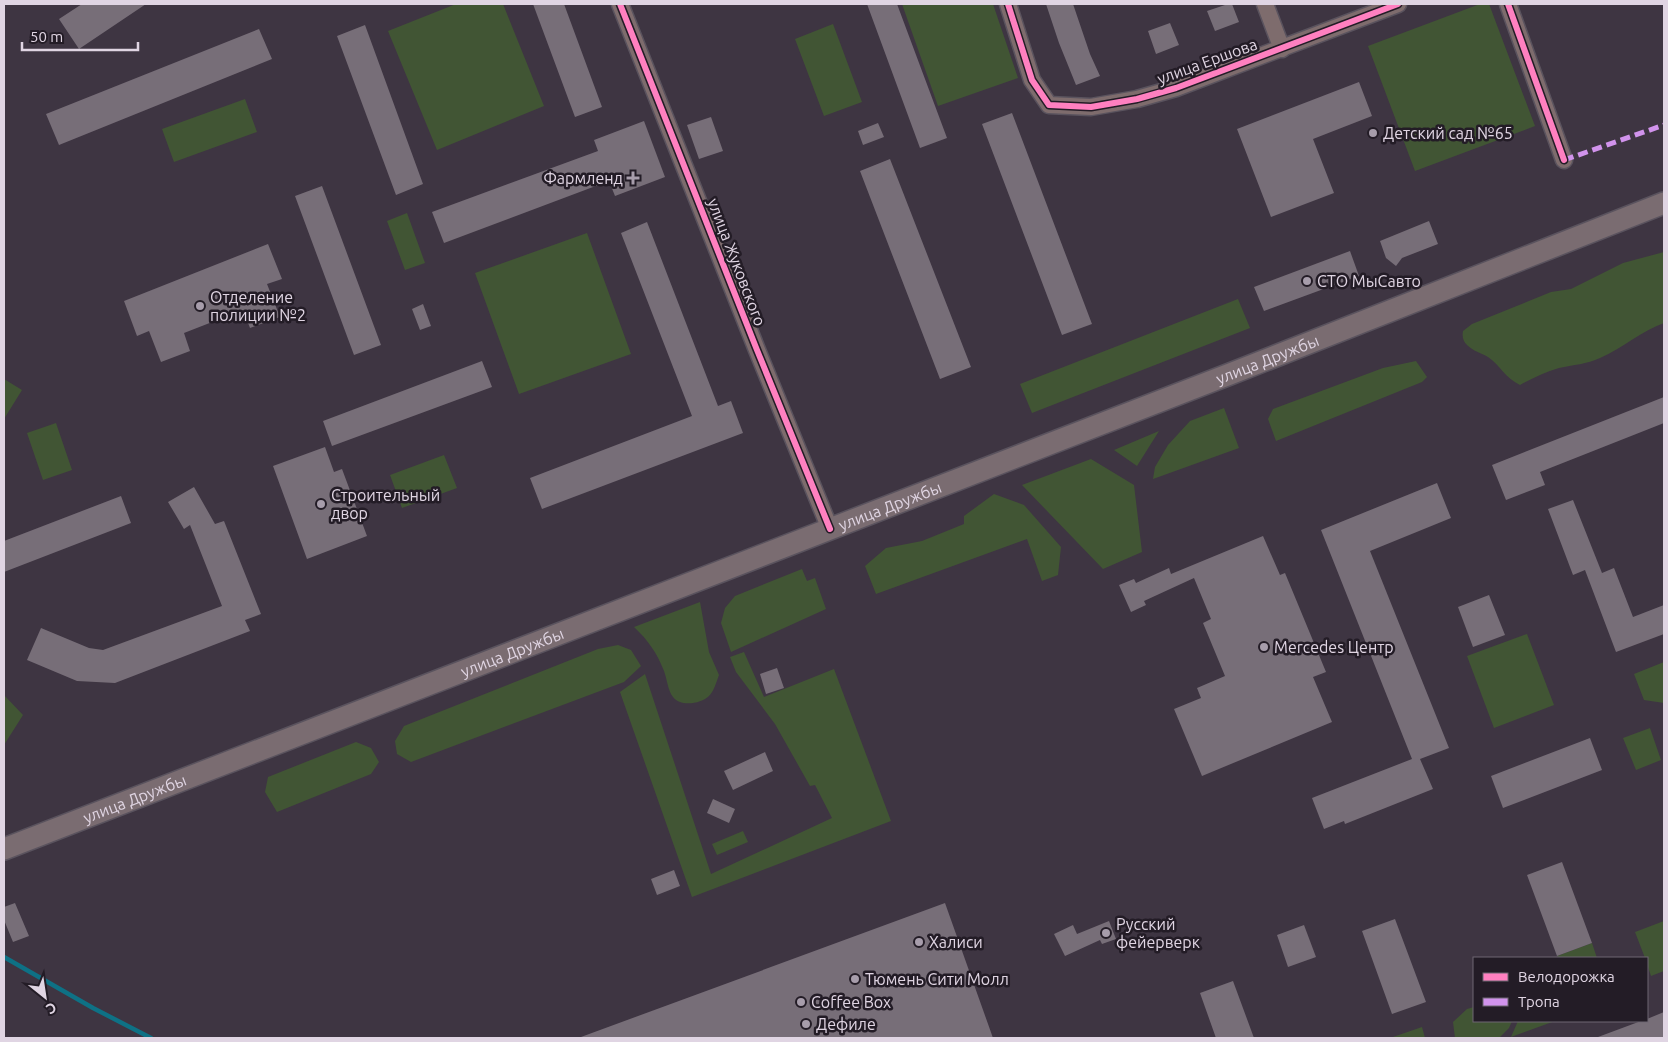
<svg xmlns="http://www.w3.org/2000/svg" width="1668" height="1042" font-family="Ubuntu,sans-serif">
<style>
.green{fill:#415534}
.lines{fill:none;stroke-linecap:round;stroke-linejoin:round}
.stream{stroke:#0e7185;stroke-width:4.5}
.building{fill:#776e78}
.minor-casing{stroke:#5a535e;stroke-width:19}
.major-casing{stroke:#5a535e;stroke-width:24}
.minor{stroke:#7e6c6d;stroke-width:16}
.major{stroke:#7a6c71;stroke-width:21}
.quiet{stroke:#d193ec;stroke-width:5;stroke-dasharray:10 5;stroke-linecap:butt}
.cycleway-casing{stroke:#231c26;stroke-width:9}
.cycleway{stroke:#ff80c0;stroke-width:6}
.poi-dot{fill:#a79dab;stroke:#231c26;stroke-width:2}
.labels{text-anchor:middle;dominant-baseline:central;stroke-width:5;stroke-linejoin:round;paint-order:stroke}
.street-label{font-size:16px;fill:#e0d5e3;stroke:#231c26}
.poi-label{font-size:16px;fill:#e0d5e3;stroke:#231c26;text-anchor:start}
</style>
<rect width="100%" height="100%" fill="#3e3542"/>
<path class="green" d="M 456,4 L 503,4 L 544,106 L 437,150 L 388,31 Z
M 902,4 L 993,4 L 1018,78 L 938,106 Z
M 1480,4 L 1489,4 L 1535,126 L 1415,171 L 1368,46 Z
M 833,24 L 862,102 L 824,116 L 795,39 Z
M 245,99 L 257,132 L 174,162 L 162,129 Z
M 407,213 L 425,263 L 405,270 L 387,221 Z
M 587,233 L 631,354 L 519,394 L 475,273 Z
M 1664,252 L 1664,323 C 1641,331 1623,348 1600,358 C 1587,364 1573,365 1559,368 C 1545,372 1533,378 1520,385 C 1505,378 1500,365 1488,357 C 1481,353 1473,351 1467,345 C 1463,341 1462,337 1463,331 L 1472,324 L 1551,292 L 1571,289 L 1623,263 Z
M 1238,299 L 1250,328 L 1032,413 L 1020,384 Z
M 1416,361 L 1427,377 L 1422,382 L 1276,441 L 1268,419 L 1273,409 L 1383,368 Z
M 4,379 L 22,390 L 4,419 Z
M 1224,408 L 1239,448 L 1153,479 L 1155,467 L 1168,445 L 1190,421 Z
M 56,423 L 72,470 L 43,480 L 27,433 Z
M 1159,431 L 1137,466 L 1114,450 Z
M 444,455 L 457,488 L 402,508 L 390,475 Z
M 1091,459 L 1134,485 L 1142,552 L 1103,569 L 1022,485 Z
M 994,494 L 1024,505 L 1061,547 L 1058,575 L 1042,581 L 1027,539 L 876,594 L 865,566 L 886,548 L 922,541 L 964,524 L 964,516 Z
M 802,569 L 807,581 L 815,578 L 826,609 L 731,652 L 721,623 L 725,608 L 735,596 Z
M 700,602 L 709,652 L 719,675 C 716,683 714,691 709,696 C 701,704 680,707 673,697 C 668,691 667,679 664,671 C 657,653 648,640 634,627 Z
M 1527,634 L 1554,705 L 1494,728 L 1467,656 Z
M 618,645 L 631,650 L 641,666 L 624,682 L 411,762 L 397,754 L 395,741 L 404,726 L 598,649 Z
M 744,652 L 764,697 L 834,669 L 891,821 L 692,897 L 620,692 L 645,674 L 711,874 L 832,818 L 815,785 L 810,786 L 775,724 L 736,672 L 730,657 Z
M 1664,662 L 1664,703 L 1644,700 L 1634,674 Z
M 4,695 L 23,715 L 4,745 Z
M 1650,728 L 1661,760 L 1636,770 L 1623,738 Z
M 356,742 L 371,748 L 379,762 L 371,774 L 277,812 L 265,792 L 268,777 Z
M 743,831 L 748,842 L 717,855 L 712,844 Z
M 1664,921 L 1664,971 L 1651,976 L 1647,964 L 1647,958 L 1645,958 L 1635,932 Z
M 1592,943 L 1597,958 L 1558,958 L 1557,956 Z
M 1474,1007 L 1474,1021 L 1512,1021 L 1509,1028 L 1499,1038 L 1455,1038 L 1453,1022 L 1467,1009 Z
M 1518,1021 L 1555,1021 L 1511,1037 Z
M 1422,1027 L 1425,1038 L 1390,1038 Z"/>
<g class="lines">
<path class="stream" d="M 4,957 L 93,1008 L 151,1038"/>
</g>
<path class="building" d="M 82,4 L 146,4 L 79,49 L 59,19 Z
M 533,4 L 564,4 L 602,107 L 575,117 Z
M 867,4 L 897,4 L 947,138 L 920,148 Z
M 1046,4 L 1073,4 L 1090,54 L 1100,76 L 1076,85 L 1059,43 Z
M 1228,4 L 1232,4 L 1239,22 L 1215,31 L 1207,11 Z
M 1170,23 L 1179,45 L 1156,54 L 1148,31 Z
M 365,25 L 423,184 L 396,195 L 337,36 Z
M 259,29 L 272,59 L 59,145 L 46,114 Z
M 1359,82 L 1372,116 L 1313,139 L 1334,193 L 1271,217 L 1237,129 Z
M 1012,113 L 1092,324 L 1062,335 L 982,124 Z
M 711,117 L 723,151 L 699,159 L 687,125 Z
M 644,121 L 665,177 L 615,196 L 609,181 L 444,243 L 432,212 L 598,151 L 594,140 Z
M 878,123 L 884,137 L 863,145 L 858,131 Z
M 890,159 L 971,367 L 940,379 L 860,171 Z
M 322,186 L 381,345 L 354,355 L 295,196 Z
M 1429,221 L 1438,244 L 1402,258 L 1396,266 L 1386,258 L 1380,241 Z
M 647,222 L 718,406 L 731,401 L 743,433 L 542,509 L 530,478 L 692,416 L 621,233 Z
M 268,244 L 282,279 L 267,284 L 280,317 L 250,328 L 243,310 L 184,333 L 190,351 L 161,362 L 149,331 L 137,336 L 124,301 Z
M 1350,251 L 1359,276 L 1264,311 L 1254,287 Z
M 423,304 L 431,326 L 420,330 L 412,309 Z
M 482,361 L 492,387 L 332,446 L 323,421 Z
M 1664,397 L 1664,423 L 1540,472 L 1545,485 L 1506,500 L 1492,465 Z
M 325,447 L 334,472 L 342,469 L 367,536 L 307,559 L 273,466 Z
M 1437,483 L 1451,518 L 1370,551 L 1449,748 L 1420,759 L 1433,789 L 1345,824 L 1344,821 L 1324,829 L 1312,798 L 1412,759 L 1321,530 Z
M 194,487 L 215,524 L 224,521 L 261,614 L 245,620 L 250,631 L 115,683 L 77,681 L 27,660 L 41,628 L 89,648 L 103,650 L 222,606 L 190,525 L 184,529 L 168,502 Z
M 121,496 L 131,523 L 4,572 L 4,541 Z
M 1573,500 L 1602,573 L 1614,568 L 1633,617 L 1664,605 L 1664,634 L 1616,652 L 1585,570 L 1573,575 L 1548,509 Z
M 1263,536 L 1280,575 L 1285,573 L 1326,672 L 1313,677 L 1332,722 L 1202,776 L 1174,709 L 1201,698 L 1197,688 L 1225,676 L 1203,623 L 1211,619 L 1194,578 L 1144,601 L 1146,605 L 1131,612 L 1119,585 L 1134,579 L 1136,583 L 1169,568 L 1171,574 Z
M 1489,595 L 1505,635 L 1473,647 L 1458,607 Z
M 777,668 L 784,688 L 766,694 L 760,674 Z
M 1590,738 L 1602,770 L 1503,808 L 1491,776 Z
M 765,752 L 773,771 L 733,790 L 724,771 Z
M 713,799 L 735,809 L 729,823 L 707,813 Z
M 1562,862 L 1592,943 L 1557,956 L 1527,875 Z
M 674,870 L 680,886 L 657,895 L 651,879 Z
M 15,903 L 29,936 L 13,942 L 4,920 L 4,907 Z
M 945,903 L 993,1038 L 582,1038 L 581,1037 Z
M 1395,919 L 1426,1002 L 1392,1014 L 1362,931 Z
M 1109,921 L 1116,939 L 1102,944 L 1100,940 L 1065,956 L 1054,934 L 1073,925 L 1077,934 Z
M 1304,925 L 1316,957 L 1288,967 L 1277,935 Z
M 1233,981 L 1254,1038 L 1216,1038 L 1200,993 Z
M 1664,1012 L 1664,1038 L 1598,1038 L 1598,1037 L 1641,1021 L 1647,1021 L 1647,1019 Z"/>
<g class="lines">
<g class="minor-casing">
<path id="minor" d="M 620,4 L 757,350 L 830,529
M 1008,4 L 1032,80 L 1049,105 L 1091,107 L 1137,99 L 1176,88 L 1398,4
M 1265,4 L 1282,49
M 1508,4 L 1564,160"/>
</g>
<g class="major-casing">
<g id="major">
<path id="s1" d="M 4,849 L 1230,374 L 1664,203"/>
</g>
</g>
<use href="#minor" class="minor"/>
<use href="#major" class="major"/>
<path class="quiet" d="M 1564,160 L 1664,125"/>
<g class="cycleway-casing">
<path id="cycleway" d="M 620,4 L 757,350 L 830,529
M 1008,4 L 1032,80 L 1049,105 L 1091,107 L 1137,99 L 1176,88 L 1398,4
M 1508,4 L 1564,160"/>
</g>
<use href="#cycleway" class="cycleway"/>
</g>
<g class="poi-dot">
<circle cx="1373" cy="133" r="5"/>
<path d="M630.5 170.5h5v5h5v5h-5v5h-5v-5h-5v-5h5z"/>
<circle cx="1307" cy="281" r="5"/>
<circle cx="200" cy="306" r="5"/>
<circle cx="321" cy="504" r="5"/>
<circle cx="1264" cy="647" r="5"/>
<circle cx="1106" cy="933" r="5"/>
<circle cx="919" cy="942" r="5"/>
<circle cx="855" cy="979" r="5"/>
<circle cx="801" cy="1002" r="5"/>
<circle cx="806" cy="1024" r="5"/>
</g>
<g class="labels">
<g class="street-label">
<text transform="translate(1207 61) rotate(-20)">улица Ершова</text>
<text transform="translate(737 262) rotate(69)">улица Жуковского</text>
<text stroke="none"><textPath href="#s1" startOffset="1355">улица Дружбы</textPath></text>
<text stroke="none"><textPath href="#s1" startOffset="950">улица Дружбы</textPath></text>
<text stroke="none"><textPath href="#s1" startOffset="545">улица Дружбы</textPath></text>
<text stroke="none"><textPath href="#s1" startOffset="140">улица Дружбы</textPath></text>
</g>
<g class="poi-label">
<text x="1383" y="133">Детский сад №65</text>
<text x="623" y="178" text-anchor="end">Фармленд</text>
<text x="1317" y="281">СТО МыСавто</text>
<text x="210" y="297">Отделение<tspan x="210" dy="18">полиции №2</tspan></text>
<text x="331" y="495">Строительный<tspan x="331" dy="18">двор</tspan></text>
<text x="1274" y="647">Mercedes Центр</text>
<text x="1116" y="924">Русский<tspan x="1116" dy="18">фейерверк</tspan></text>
<text x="929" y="942">Халиси</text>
<text x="865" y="979">Тюмень Сити Молл</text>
<text x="811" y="1002">Coffee Box</text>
<text x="816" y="1024">Дефиле</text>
</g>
</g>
<rect width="1668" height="1042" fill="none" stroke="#e0d5e3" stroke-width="10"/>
<rect x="1473" y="957" width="175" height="65" fill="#231c26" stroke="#6f6672"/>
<rect x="1483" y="973" width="25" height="8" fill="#ff80c0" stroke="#6f6672"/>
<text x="1518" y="982" font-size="15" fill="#e0d5e3">Велодорожка</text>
<rect x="1483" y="998" width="25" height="8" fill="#d193ec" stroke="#6f6672"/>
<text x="1518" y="1007" font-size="15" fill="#e0d5e3">Тропа</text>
<g transform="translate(45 997) rotate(150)" stroke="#231c26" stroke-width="4" paint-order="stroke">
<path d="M0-4L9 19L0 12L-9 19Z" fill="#e0d5e3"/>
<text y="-8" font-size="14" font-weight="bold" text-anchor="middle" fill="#e0d5e3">С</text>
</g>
<path d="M22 42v8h116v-8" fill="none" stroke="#e0d5e3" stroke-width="2.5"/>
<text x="30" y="42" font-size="15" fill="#e0d5e3" stroke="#231c26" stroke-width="4" paint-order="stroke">50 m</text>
</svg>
